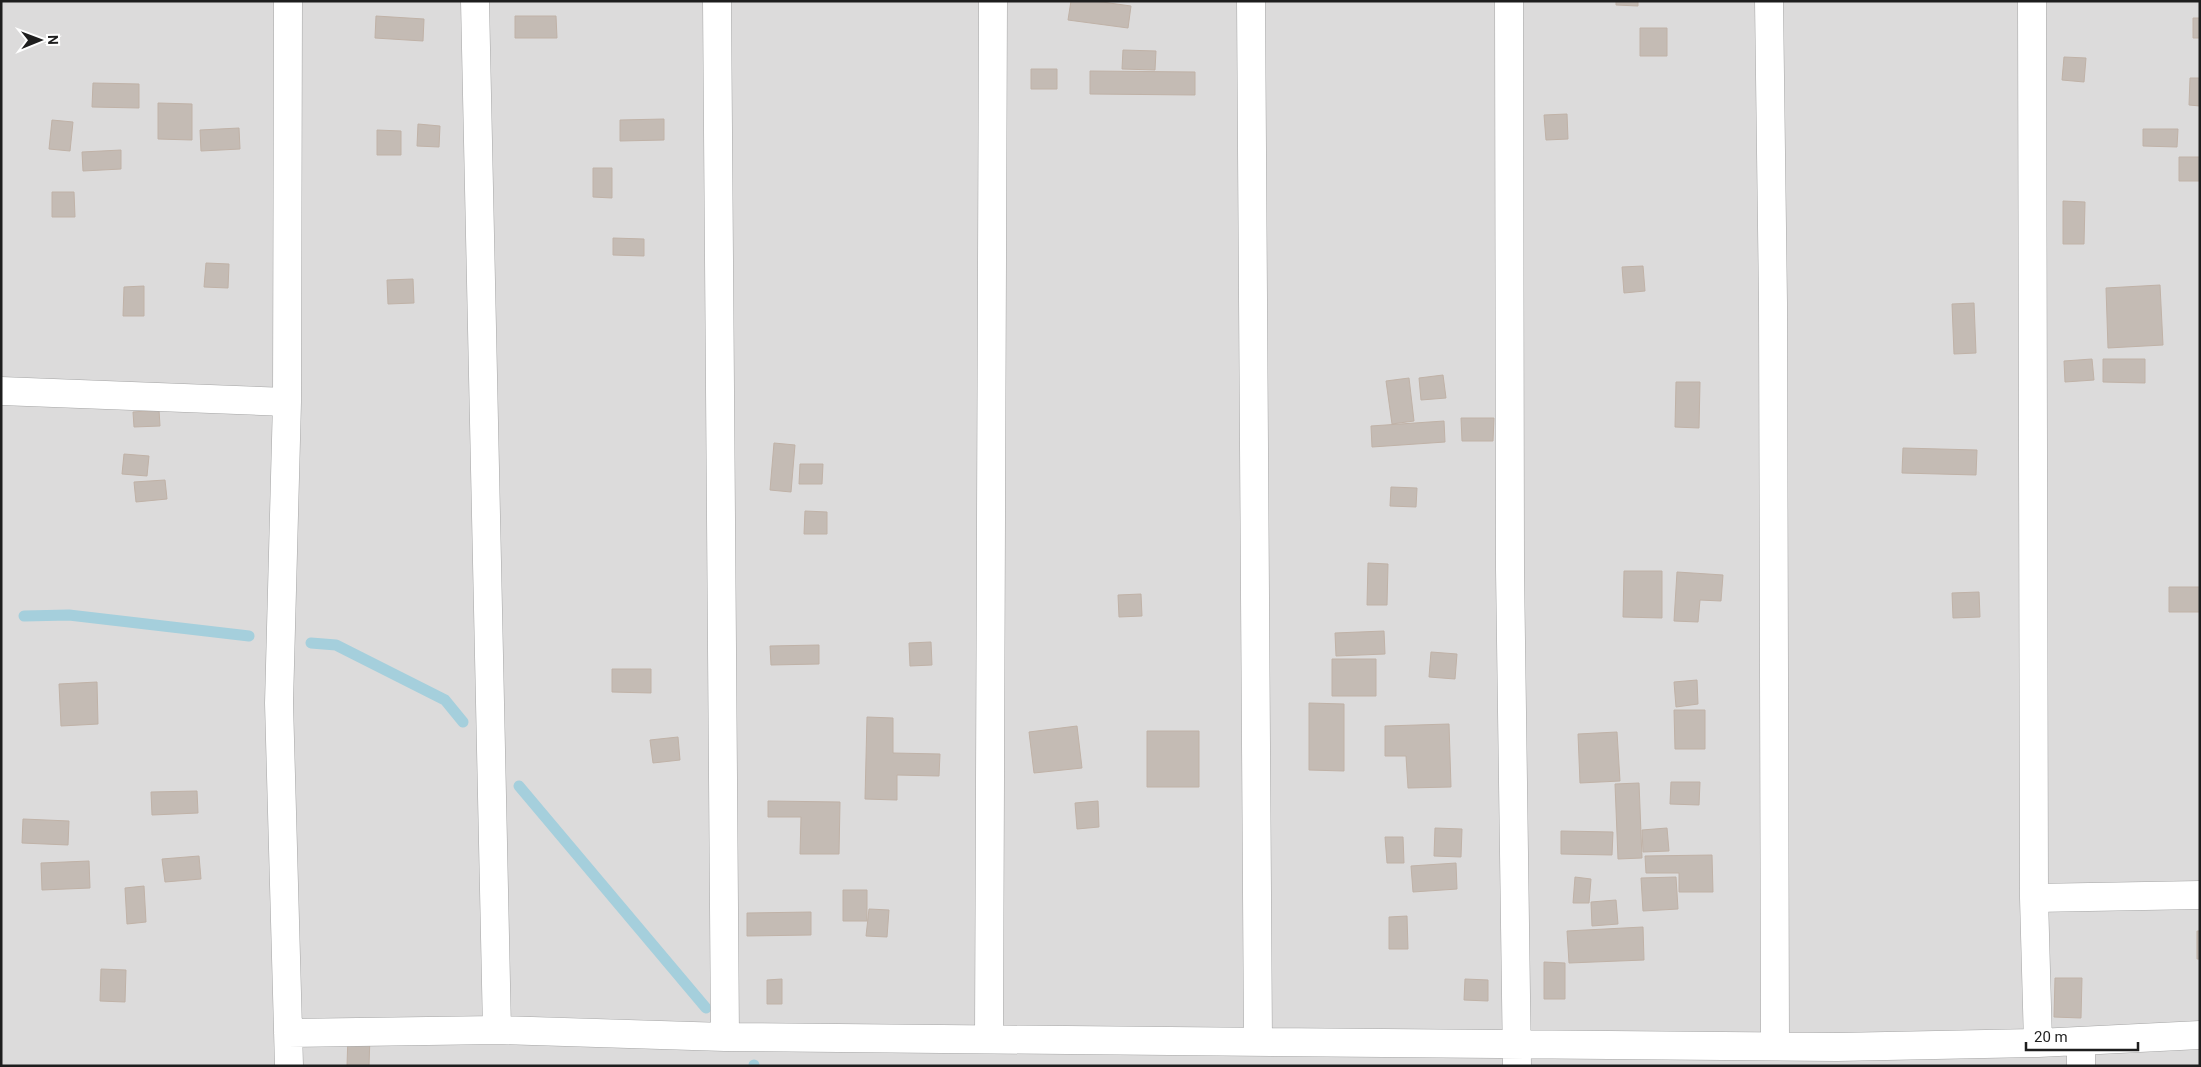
<svg xmlns="http://www.w3.org/2000/svg" width="2201" height="1067" font-family="Roboto,sans-serif">
<style>
.residential{fill:#dcdbdb}
.lines{fill:none;stroke-linecap:round;stroke-linejoin:round}
.stream{stroke:#a5cfdc;stroke-width:11}
.building{fill:#c4bbb4;stroke:#c0b2a7}
.street-casing{stroke:#a5a5a5;stroke-width:29}
.street{stroke:#fff;stroke-width:28}
</style>
<rect width="100%" height="100%" fill="#efece4"/>
<path class="residential" d="M 1,1 L 2200,1 L 2200,1066 L 1,1066 Z"/>
<g class="lines">
<path class="stream" d="M 24,616 L 69,615 L 249,636
M 311,643 L 336,645 L 445,700 L 463,722
M 519,786 L 706,1008
M 754,1065 L 754,1066"/>
</g>
<path class="building" d="M 1071,1 L 1095,1 L 1131,6 L 1128,28 L 1068,20 Z
M 1616,1 L 1638,1 L 1638,6 L 1616,5 Z
M 376,16 L 424,19 L 423,41 L 375,38 Z
M 515,16 L 556,16 L 557,38 L 515,38 Z
M 2193,18 L 2200,18 L 2200,38 L 2193,38 Z
M 1640,28 L 1667,28 L 1667,56 L 1640,56 Z
M 1123,50 L 1156,51 L 1155,70 L 1122,69 Z
M 2064,57 L 2086,58 L 2084,82 L 2062,80 Z
M 1031,69 L 1057,69 L 1057,89 L 1031,89 Z
M 1090,71 L 1195,72 L 1195,95 L 1090,94 Z
M 2190,78 L 2200,78 L 2200,106 L 2189,105 Z
M 93,83 L 139,84 L 139,108 L 92,107 Z
M 158,103 L 192,104 L 192,140 L 158,139 Z
M 1567,114 L 1568,139 L 1546,140 L 1544,115 Z
M 664,119 L 664,140 L 620,141 L 620,120 Z
M 52,120 L 73,122 L 70,151 L 49,149 Z
M 418,124 L 440,126 L 439,147 L 417,146 Z
M 239,128 L 240,149 L 201,151 L 200,130 Z
M 2143,129 L 2178,129 L 2177,147 L 2143,146 Z
M 377,130 L 401,131 L 401,155 L 377,155 Z
M 121,150 L 121,169 L 83,171 L 82,152 Z
M 2179,157 L 2200,157 L 2200,181 L 2179,181 Z
M 593,168 L 612,168 L 612,198 L 593,197 Z
M 52,192 L 74,192 L 75,217 L 52,217 Z
M 2063,201 L 2085,202 L 2084,244 L 2063,244 Z
M 613,238 L 644,239 L 644,256 L 613,255 Z
M 206,263 L 229,264 L 228,288 L 204,287 Z
M 1643,266 L 1645,291 L 1624,293 L 1622,267 Z
M 413,279 L 414,303 L 388,304 L 387,280 Z
M 2160,285 L 2163,345 L 2108,348 L 2106,288 Z
M 144,286 L 144,316 L 123,316 L 124,287 Z
M 1974,303 L 1976,353 L 1954,354 L 1952,304 Z
M 2092,359 L 2094,380 L 2065,382 L 2064,361 Z
M 2103,359 L 2145,359 L 2145,383 L 2103,382 Z
M 1443,375 L 1446,398 L 1421,400 L 1419,378 Z
M 1409,378 L 1414,421 L 1392,424 L 1386,381 Z
M 1676,382 L 1700,382 L 1699,428 L 1675,427 Z
M 159,410 L 160,426 L 134,427 L 133,412 Z
M 1461,418 L 1494,418 L 1493,441 L 1462,441 Z
M 1444,421 L 1445,442 L 1372,447 L 1371,426 Z
M 774,443 L 795,445 L 791,492 L 770,490 Z
M 1903,448 L 1977,450 L 1976,475 L 1902,473 Z
M 124,454 L 149,456 L 147,476 L 122,474 Z
M 800,464 L 823,464 L 822,484 L 799,484 Z
M 165,480 L 167,499 L 136,502 L 134,482 Z
M 1391,487 L 1417,488 L 1416,507 L 1390,506 Z
M 805,511 L 827,512 L 827,534 L 804,534 Z
M 1368,563 L 1388,564 L 1387,605 L 1367,605 Z
M 1624,571 L 1662,571 L 1662,618 L 1623,617 Z
M 1677,572 L 1723,575 L 1721,601 L 1700,600 L 1698,622 L 1674,621 Z
M 2169,587 L 2200,587 L 2200,612 L 2169,612 Z
M 1979,592 L 1980,617 L 1953,618 L 1952,593 Z
M 1141,594 L 1142,616 L 1119,617 L 1118,595 Z
M 1384,631 L 1385,654 L 1336,656 L 1335,633 Z
M 931,642 L 932,665 L 910,666 L 909,643 Z
M 819,645 L 819,664 L 771,665 L 770,646 Z
M 1431,652 L 1457,654 L 1455,679 L 1429,677 Z
M 1332,659 L 1376,659 L 1376,696 L 1332,696 Z
M 612,669 L 651,669 L 651,693 L 612,692 Z
M 1697,680 L 1698,704 L 1676,707 L 1674,682 Z
M 97,682 L 98,724 L 61,726 L 59,684 Z
M 1309,703 L 1344,704 L 1344,771 L 1309,770 Z
M 1674,710 L 1705,710 L 1705,749 L 1675,749 Z
M 867,717 L 893,718 L 893,753 L 940,754 L 939,776 L 897,775 L 897,800 L 865,799 Z
M 1449,724 L 1451,787 L 1408,788 L 1406,756 L 1385,756 L 1385,726 Z
M 1077,726 L 1082,768 L 1034,773 L 1029,732 Z
M 1147,731 L 1199,731 L 1199,787 L 1147,787 Z
M 1617,732 L 1620,781 L 1580,783 L 1578,734 Z
M 678,737 L 680,760 L 653,763 L 650,740 Z
M 1671,782 L 1700,782 L 1699,805 L 1670,804 Z
M 1639,783 L 1642,858 L 1618,859 L 1615,784 Z
M 197,791 L 198,813 L 152,815 L 151,792 Z
M 768,801 L 840,802 L 839,854 L 800,854 L 801,817 L 768,817 Z
M 1098,801 L 1099,827 L 1077,829 L 1075,803 Z
M 23,819 L 69,821 L 68,845 L 22,843 Z
M 1435,828 L 1462,829 L 1461,857 L 1434,856 Z
M 1667,828 L 1669,851 L 1643,852 L 1642,830 Z
M 1561,831 L 1613,832 L 1612,855 L 1561,854 Z
M 1385,837 L 1403,837 L 1404,863 L 1387,863 Z
M 1712,855 L 1713,892 L 1679,892 L 1679,873 L 1646,873 L 1645,856 Z
M 199,856 L 201,879 L 165,882 L 162,859 Z
M 89,861 L 90,888 L 42,890 L 41,863 Z
M 1456,863 L 1457,889 L 1413,892 L 1411,866 Z
M 1575,877 L 1591,879 L 1589,903 L 1573,903 Z
M 1676,877 L 1678,909 L 1643,911 L 1641,878 Z
M 144,886 L 146,922 L 127,924 L 125,888 Z
M 843,890 L 867,890 L 867,921 L 843,921 Z
M 1616,900 L 1618,924 L 1592,926 L 1591,902 Z
M 869,909 L 889,910 L 887,937 L 866,936 Z
M 811,912 L 811,935 L 747,936 L 747,913 Z
M 1407,916 L 1408,949 L 1389,949 L 1389,917 Z
M 1643,927 L 1644,960 L 1569,963 L 1567,931 Z
M 2197,931 L 2200,931 L 2200,959 L 2197,959 Z
M 1544,962 L 1565,963 L 1565,999 L 1544,999 Z
M 101,969 L 126,970 L 125,1002 L 100,1001 Z
M 2055,978 L 2082,978 L 2081,1018 L 2054,1017 Z
M 782,979 L 782,1004 L 767,1004 L 767,980 Z
M 1465,979 L 1488,980 L 1488,1001 L 1464,1000 Z
M 348,1035 L 370,1036 L 369,1066 L 347,1066 Z"/>
<g class="lines">
<g class="street-casing">
<path id="street" d="M 288,1 L 287,402 L 279,703 L 289,1066
M 475,1 L 497,1030
M 717,1 L 725,1037
M 1251,1 L 1258,1042
M 1509,1 L 1510,570 L 1517,1066
M 1769,1 L 1773,303 L 1775,1046
M 2032,1 L 2034,898 L 2038,1043
M 1,391 L 287,402
M 2034,898 L 2200,895
M 288,1033 L 497,1030 L 725,1037 L 1837,1047 L 2038,1043 L 2200,1035
M 989,1039 L 993,1
M 2081,1041 L 2081,1066"/>
</g>
<use href="#street" class="street"/>
</g>
<rect width="2201" height="1067" fill="none" stroke="#1e1e1e" stroke-width="5"/>
<g transform="translate(40 40) rotate(89)" stroke="#ffffff" stroke-width="4" paint-order="stroke">
<path d="M0-4L9 19L0 12L-9 19Z" fill="#1e1e1e"/>
<text y="-8" font-size="14" font-weight="bold" text-anchor="middle" fill="#1e1e1e">N</text>
</g>
<path d="M2026 1042v8h112v-8" fill="none" stroke="#1e1e1e" stroke-width="2.5"/>
<text x="2034" y="1042" font-size="15" fill="#1e1e1e" stroke="#ffffff" stroke-width="4" paint-order="stroke">20 m</text>
</svg>
